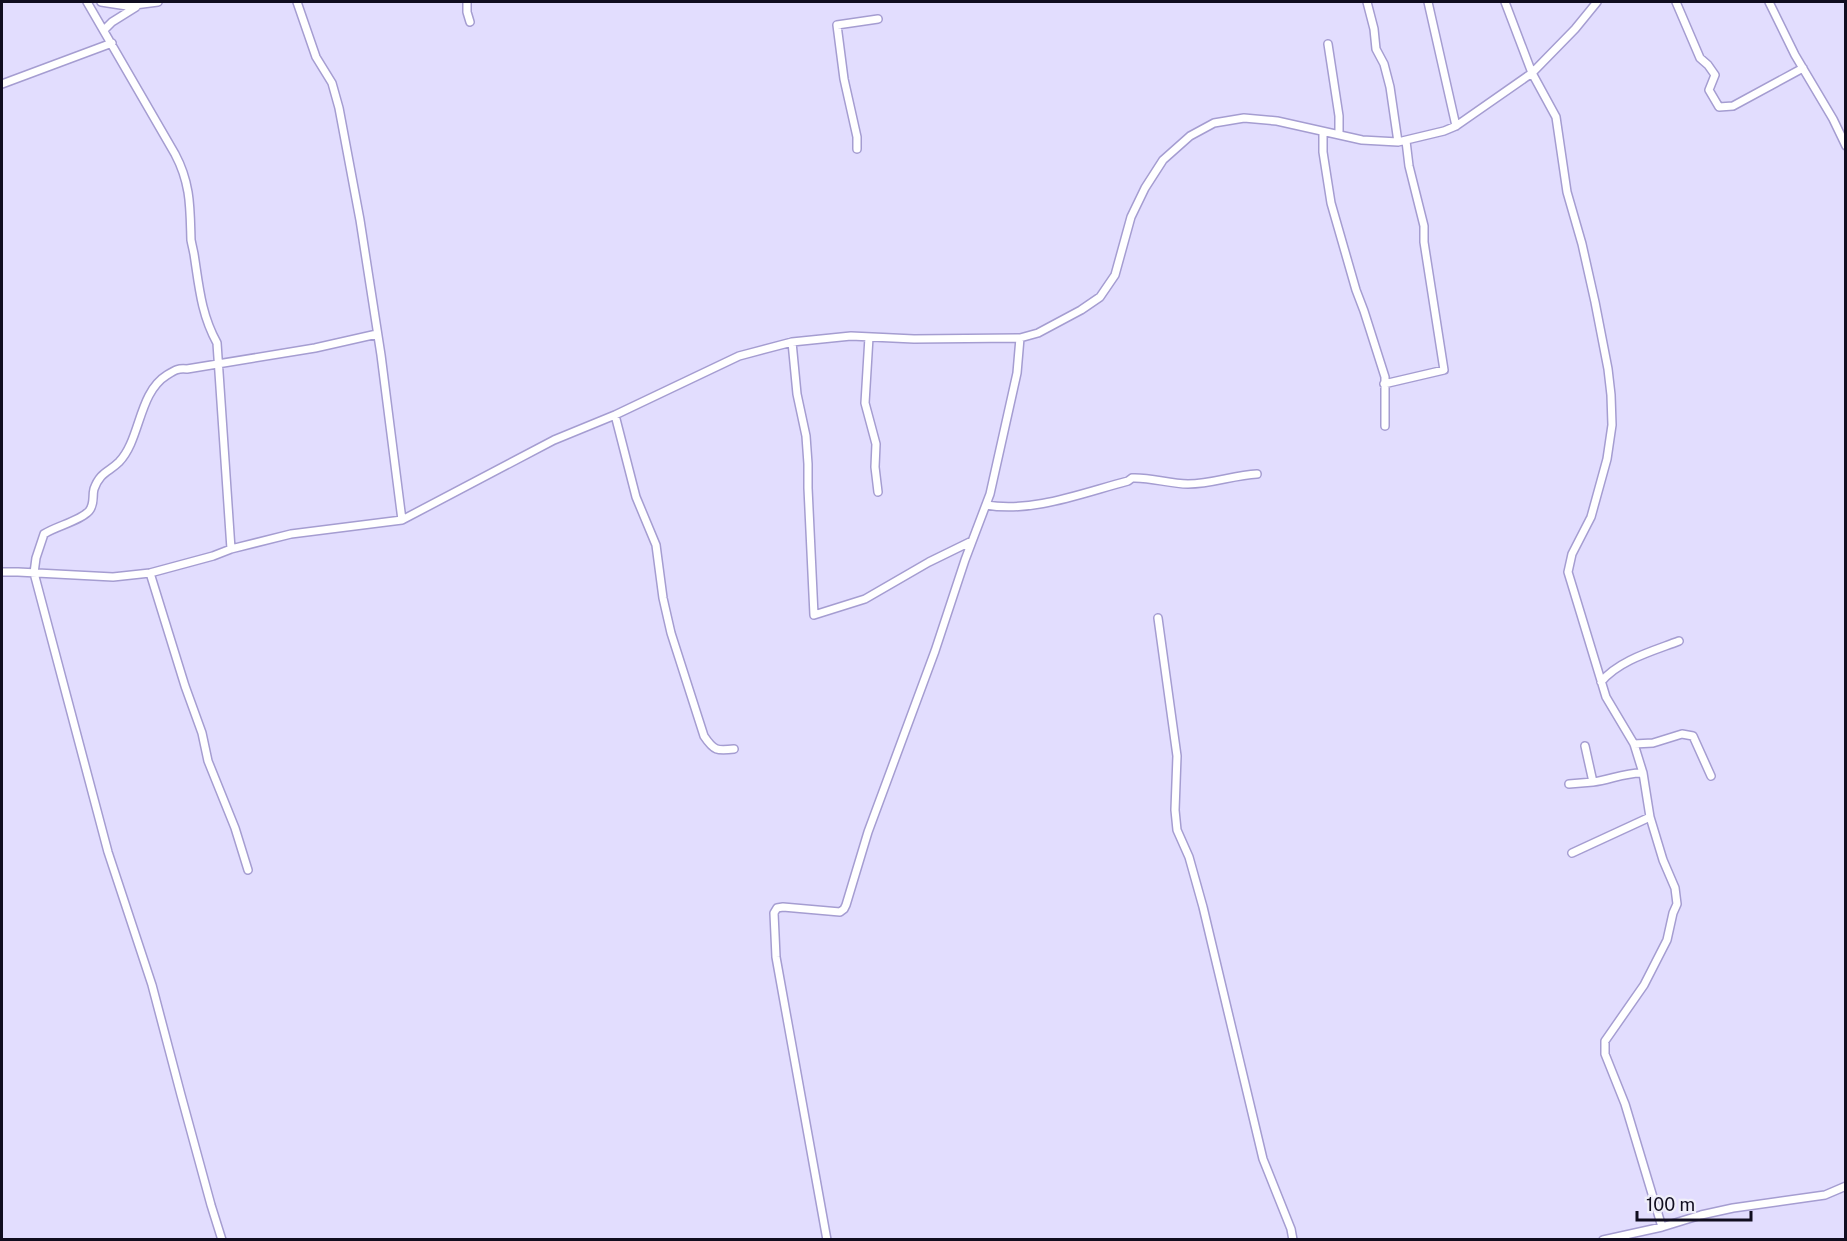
<svg xmlns="http://www.w3.org/2000/svg" width="1847" height="1241" font-family="'Public Sans',sans-serif">
<style>
.lines{fill:none;stroke-linecap:round;stroke-linejoin:round}
.street-casing{stroke:#a59dd1;stroke-width:10}
.street{stroke:#fff;stroke-width:7}
</style>
<rect width="100%" height="100%" fill="#e2ddfe"/>
<g class="lines">
<g class="street-casing">
<path id="street" d="M 87,2 L 175,154 C 191,184 190,208 191,240 C 192,245 193,249 194,254 C 199,286 201,314 217,343 L 231,549
M 101,2 L 127,6 L 158,2
M 297,2 L 316,57 L 332,83 L 339,108 L 360,220 L 381,355 L 402,520
M 467,2 L 467,12 L 470,22
M 1367,2 L 1374,29 L 1376,49 L 1384,64 L 1390,87 L 1398,142
M 1428,2 L 1456,126
M 1505,2 L 1532,73 L 1556,117 L 1567,192 L 1582,244 L 1595,302 L 1608,369 L 1611,395 L 1612,425 L 1607,459 L 1591,517 L 1572,554 L 1568,572 L 1606,697 L 1634,744 L 1643,773 L 1650,817 L 1663,860 L 1675,888 L 1677,904 L 1673,913 L 1667,940 L 1644,985 L 1605,1041 L 1605,1054 L 1625,1104 L 1662,1227
M 1676,2 L 1700,58 L 1708,65 L 1715,75 L 1709,90 L 1719,107 L 1733,106 L 1803,68
M 1769,2 L 1795,55 L 1833,119 L 1846,146
M 104,30 L 112,22 L 136,7
M 1328,44 L 1339,116 L 1339,135
M 2,84 L 112,43
M 1323,132 L 1323,152 L 1331,203 L 1356,290 L 1364,311 L 1385,377 L 1385,426
M 857,149 L 857,137 L 844,79 L 837,25 L 878,19
M 869,337 L 865,403 L 876,444 L 875,467 L 878,492
M 792,342 L 797,394 L 806,436 L 808,464 L 808,488 L 814,615 L 865,599 L 929,562 L 972,541
M 1384,384 L 1444,370 L 1424,242 L 1424,226 L 1409,166 L 1406,141
M 615,415 L 636,497 L 656,545 L 663,598 L 671,633 L 704,736 C 714,751 717,751 734,749
M 986,505 C 1033,513 1082,493 1128,481 L 1132,478 C 1151,477 1169,484 1188,484 C 1212,484 1234,475 1257,474
M 2,572 L 18,572 L 113,577 L 150,573 L 213,556 L 231,549 L 291,534 L 402,520 L 554,440 L 615,415 L 739,356 L 792,342 L 851,336 L 914,339 L 1020,338 L 1038,333 L 1081,310 L 1100,297 L 1115,275 L 1131,217 L 1145,188 L 1163,160 L 1190,136 L 1214,123 L 1244,118 L 1277,121 L 1362,140 L 1398,142 L 1444,131 L 1456,126 L 1532,73 L 1575,29 L 1597,2
M 150,573 L 185,686 L 202,733 L 208,761 L 235,828 L 248,870
M 1158,618 L 1177,756 L 1175,810 L 1177,830 L 1189,857 L 1203,907 L 1263,1159 L 1291,1229 L 1293,1240
M 1601,682 C 1619,660 1653,651 1679,641
M 1634,744 L 1653,743 L 1682,734 L 1693,736 L 1711,776
M 1585,746 L 1593,782 C 1610,780 1626,772 1643,773
M 1569,784 L 1593,782
M 1572,853 L 1650,817
M 222,1240 L 211,1205 L 181,1095 L 152,985 L 108,852 L 34,573 L 36,558 L 44,534 C 56,526 80,521 89,511 C 95,504 92,496 94,489 C 100,472 109,472 119,462 C 141,439 138,393 167,375 C 175,370 178,368 187,369 L 315,348 L 377,334
M 827,1240 L 776,957 L 774,913 L 777,908 L 783,907 L 840,912 L 844,909 L 846,905 L 868,832 L 935,651 L 965,560 L 990,494 L 1017,373 L 1020,338
M 1603,1240 L 1662,1227 L 1701,1215 L 1733,1208 L 1825,1195 L 1846,1186"/>
</g>
<use href="#street" class="street"/>
</g>
<rect width="1847" height="1241" fill="none" stroke="#100d1f" stroke-width="6"/>
<path d="M1637 1211v9h114v-9" fill="none" stroke="#100d1f" stroke-width="3"/>
<text x="1646" y="1211" font-size="18" fill="#100d1f" stroke="#efeef9" stroke-width="4.5" paint-order="stroke">100 m</text>
</svg>
